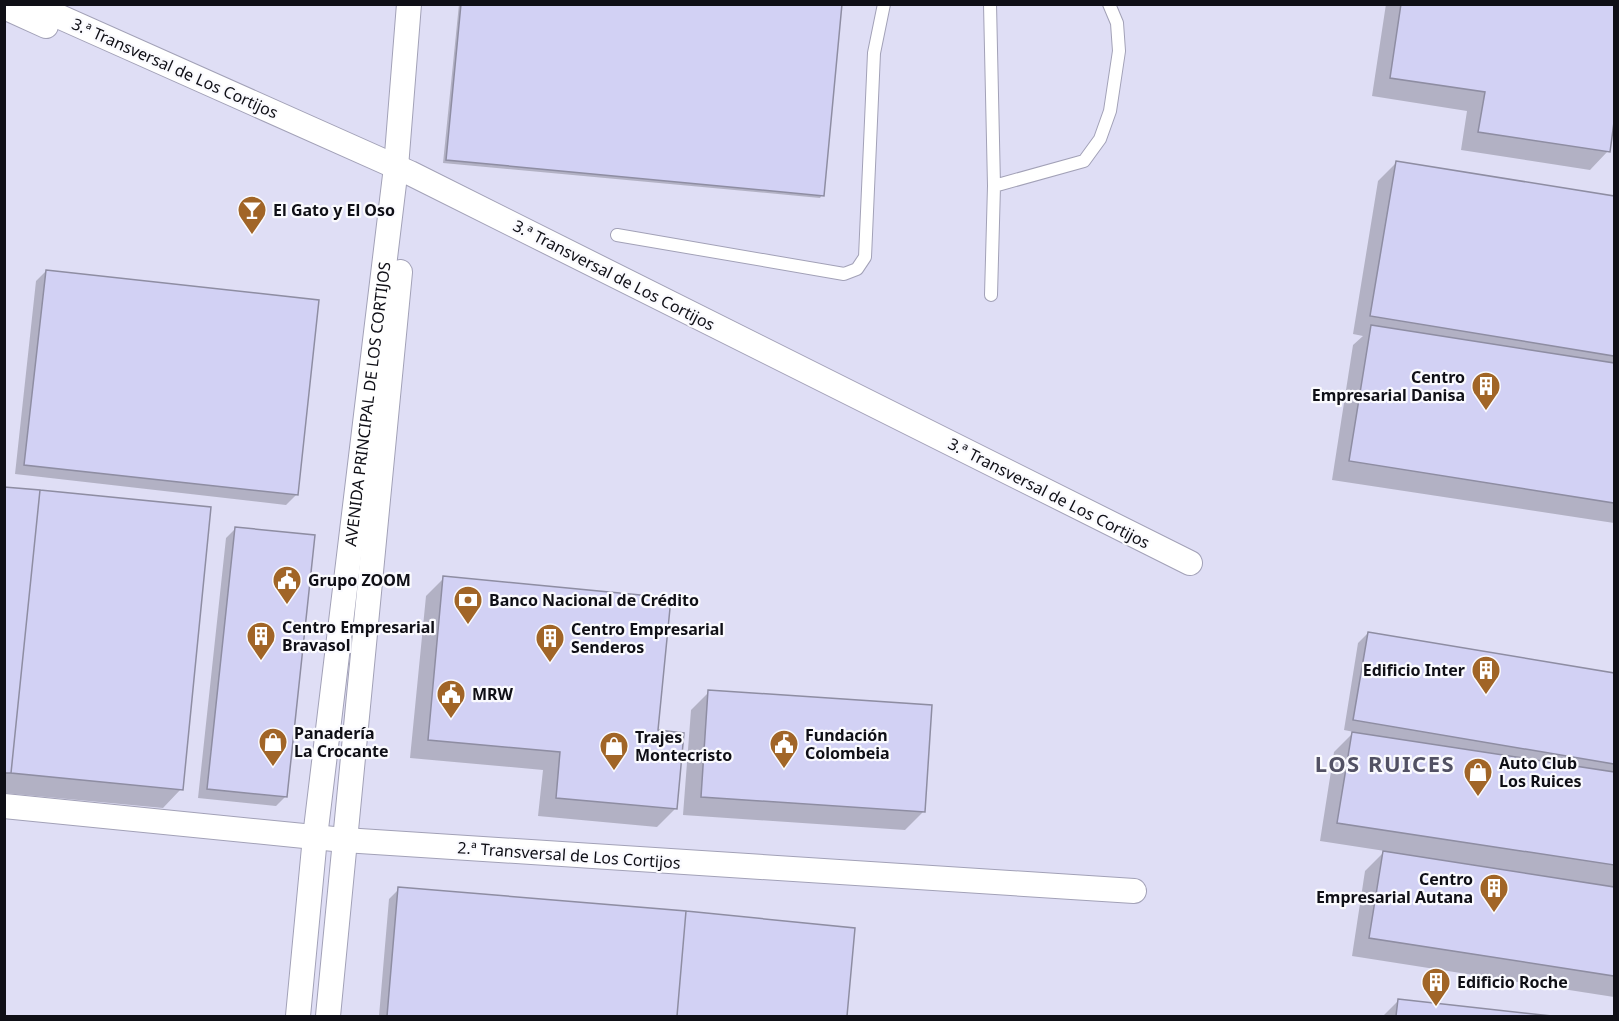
<svg xmlns="http://www.w3.org/2000/svg" width="1619" height="1021" font-family="'Noto Sans',sans-serif">
<style>
.built{fill:#dfdef5}
.shadow{fill:#0003}
.building{fill:#d2d1f4;stroke:#8e8da2;stroke-width:1.5}
.lines{fill:none;stroke-linecap:round;stroke-linejoin:round}
.service-casing{stroke:#a2a1b7;stroke-width:14}
.minor-casing{stroke:#a2a1b7;stroke-width:26}
.service{stroke:#fff;stroke-width:12}
.minor{stroke:#fff;stroke-width:24}
.labels{text-anchor:middle;dominant-baseline:central;stroke-width:4.5;stroke-linejoin:round;paint-order:stroke}
.street-label{font-size:16px;fill:#0f0f16;stroke:#fafafe}
.poi-label{font-size:16px;font-weight:bold;fill:#0f0f16;stroke:#fafafe;text-anchor:start}
.district-label{font-size:22px;font-weight:bold;letter-spacing:1.5px;fill:#525164;stroke:#fafafe}
</style>
<rect width="100%" height="100%" fill="#ebebfd"/>
<path class="built" d="M 5,5 L 1614,5 L 1614,1016 L 5,1016 Z"/>
<path class="shadow" d="M 459,4 L 841,4 L 822,195 L 820,198 L 443,163 Z
M 1386,4 L 1614,4 L 1614,112 L 1608,151 L 1590,170 L 1461,150 L 1467,111 L 1372,96 Z
M 1396,163 L 1614,198 L 1614,523 L 1332,480 L 1353,345 L 1363,336 L 1353,334 L 1378,181 Z
M 46,271 L 296,495 L 286,505 L 15,474 L 36,281 Z
M 4,489 L 181,789 L 163,808 L 4,793 Z
M 236,528 L 286,796 L 276,806 L 198,798 L 226,538 Z
M 444,578 L 657,732 L 676,808 L 657,827 L 538,816 L 543,770 L 410,758 L 426,596 Z
M 1368,633 L 1614,674 L 1614,997 L 1352,956 L 1365,871 L 1385,851 L 1320,841 L 1334,752 L 1354,732 L 1344,730 L 1358,643 Z
M 709,692 L 924,811 L 905,830 L 683,815 L 691,710 Z
M 399,889 L 854,930 L 846,1016 L 379,1016 L 389,899 Z
M 1399,1000 L 1539,1016 L 1383,1016 Z"/>
<path class="building" d="M 461,4 L 842,4 L 824,196 L 446,160 Z
M 1401,4 L 1614,4 L 1614,122 L 1610,152 L 1478,132 L 1485,92 L 1390,78 Z
M 1396,161 L 1614,196 L 1614,356 L 1370,316 Z
M 46,270 L 319,300 L 298,495 L 24,465 Z
M 1371,325 L 1614,363 L 1614,503 L 1349,461 Z
M 4,487 L 40,490 L 11,773 L 4,773 Z
M 40,490 L 211,507 L 183,790 L 11,773 Z
M 235,527 L 315,535 L 287,797 L 207,789 Z
M 443,576 L 671,598 L 658,730 L 684,733 L 677,809 L 556,798 L 560,752 L 428,740 Z
M 1368,632 L 1614,673 L 1614,764 L 1353,720 Z
M 708,690 L 932,705 L 925,812 L 701,797 Z
M 1352,732 L 1614,772 L 1614,865 L 1337,823 Z
M 1383,851 L 1614,887 L 1614,976 L 1369,938 Z
M 398,887 L 686,911 L 677,1016 L 387,1016 Z
M 686,911 L 855,928 L 847,1016 L 677,1016 Z
M 1398,999 L 1552,1016 L 1396,1016 Z"/>
<g class="lines">
<g class="service-casing">
<path id="service" d="M 990,4 L 994,186 L 991,295
M 994,186 L 1084,161 L 1100,139 L 1110,111 L 1119,51 L 1117,23 L 1109,4
M 617,235 L 844,274 L 857,269 L 865,257 L 874,53 L 884,4"/>
</g>
<g class="minor-casing">
<g id="minor">
<path d="M 31,4 L 410,173 L 1190,563"/>
<path d="M 4,7 L 46,26"/>
<path d="M 4,806 L 344,840 L 1134,891"/>
<path id="s1" d="M 298,1016 L 315,837 L 396,167 L 409,4"/>
<path d="M 328,1016 L 400,272"/>
</g>
</g>
<use href="#service" class="service"/>
<use href="#minor" class="minor"/>
</g>
<defs>
<g id="bar-pin" transform="scale(1.5)"><path d="M0 17L-7.5 6A9.5 9.5 0 1 1 7.5 6Z" fill="#a16527" stroke="#fafafe"/><path d="M-6-5H6L.8 .8V4.5H3.5V6h-7V4.5H-.8V.8Z" fill="#fff"/></g>
<g id="building-pin" transform="scale(1.5)"><path d="M0 17L-7.5 6A9.5 9.5 0 1 1 7.5 6Z" fill="#a16527" stroke="#fafafe"/><path d="M-4-6H4V6H1V3H-1V6H-4ZM-2.5-4.3h1.7v1.8h-1.7ZM.8-4.3h1.7v1.8H.8ZM-2.5-1h1.7V.8h-1.7ZM.8-1h1.7V.8H.8Z" fill="#fff"/></g>
<g id="civic-pin" transform="scale(1.5)"><path d="M0 17L-7.5 6A9.5 9.5 0 1 1 7.5 6Z" fill="#a16527" stroke="#fafafe"/><path d="M-.6-6.5H3V-4.5H.6V-3L4-1V1h2V6H-6V1h2V-1L-.6-3ZM-1.2 2.5V6h2.4V2.5Z" fill="#fff"/></g>
<g id="bank-pin" transform="scale(1.5)"><path d="M0 17L-7.5 6A9.5 9.5 0 1 1 7.5 6Z" fill="#a16527" stroke="#fafafe"/><path d="M-6-4H6V4H-6ZM0-2.3a2.3 2.3 0 1 0 0 4.6a2.3 2.3 0 1 0 0-4.6Z" fill="#fff"/></g>
<g id="shop-pin" transform="scale(1.5)"><path d="M0 17L-7.5 6A9.5 9.5 0 1 1 7.5 6Z" fill="#a16527" stroke="#fafafe"/><path d="M-5-2.5h2.3a2.7 3.5 0 0 1 5.4 0H5L5.5 6h-11ZM-1.5-2.5h3a1.5 2.3 0 0 0-3 0Z" fill="#fff"/></g>
</defs>
<g fill-rule="evenodd">
<use href="#bar-pin" x="252" y="210"/>
<use href="#building-pin" x="1486" y="386"/>
<use href="#civic-pin" x="287" y="580"/>
<use href="#bank-pin" x="468" y="600"/>
<use href="#building-pin" x="261" y="636"/>
<use href="#building-pin" x="550" y="638"/>
<use href="#building-pin" x="1486" y="670"/>
<use href="#civic-pin" x="451" y="694"/>
<use href="#shop-pin" x="273" y="742"/>
<use href="#civic-pin" x="784" y="744"/>
<use href="#shop-pin" x="614" y="746"/>
<use href="#shop-pin" x="1478" y="772"/>
<use href="#building-pin" x="1494" y="888"/>
<use href="#building-pin" x="1436" y="982"/>
</g>
<g class="labels">
<g class="street-label">
<text transform="translate(175 68) rotate(24)">3.ª Transversal de Los Cortijos</text>
<text transform="translate(614 275) rotate(27)">3.ª Transversal de Los Cortijos</text>
<text stroke="none"><textPath href="#s1" startOffset="616">AVENIDA PRINCIPAL DE LOS CORTIJOS</textPath></text>
<text transform="translate(1049 493) rotate(27)">3.ª Transversal de Los Cortijos</text>
<text transform="translate(569 855) rotate(4)">2.ª Transversal de Los Cortijos</text>
</g>
<g class="poi-label">
<text x="273" y="210">El Gato y El Oso</text>
<text x="1465" y="377" text-anchor="end">Centro<tspan x="1465" dy="18">Empresarial Danisa</tspan></text>
<text x="308" y="580">Grupo ZOOM</text>
<text x="489" y="600">Banco Nacional de Crédito</text>
<text x="282" y="627">Centro Empresarial<tspan x="282" dy="18">Bravasol</tspan></text>
<text x="571" y="629">Centro Empresarial<tspan x="571" dy="18">Senderos</tspan></text>
<text x="1465" y="670" text-anchor="end">Edificio Inter</text>
<text x="472" y="694">MRW</text>
<text x="294" y="733">Panadería<tspan x="294" dy="18">La Crocante</tspan></text>
<text x="805" y="735">Fundación<tspan x="805" dy="18">Colombeia</tspan></text>
<text x="635" y="737">Trajes<tspan x="635" dy="18">Montecristo</tspan></text>
<text x="1499" y="763">Auto Club<tspan x="1499" dy="18">Los Ruices</tspan></text>
<text x="1473" y="879" text-anchor="end">Centro<tspan x="1473" dy="18">Empresarial Autana</tspan></text>
<text x="1457" y="982">Edificio Roche</text>
</g>
<g class="district-label">
<text x="1385" y="763">LOS RUICES</text>
</g>
</g>
<rect width="1619" height="1021" fill="none" stroke="#0f0f16" stroke-width="12"/>
</svg>
